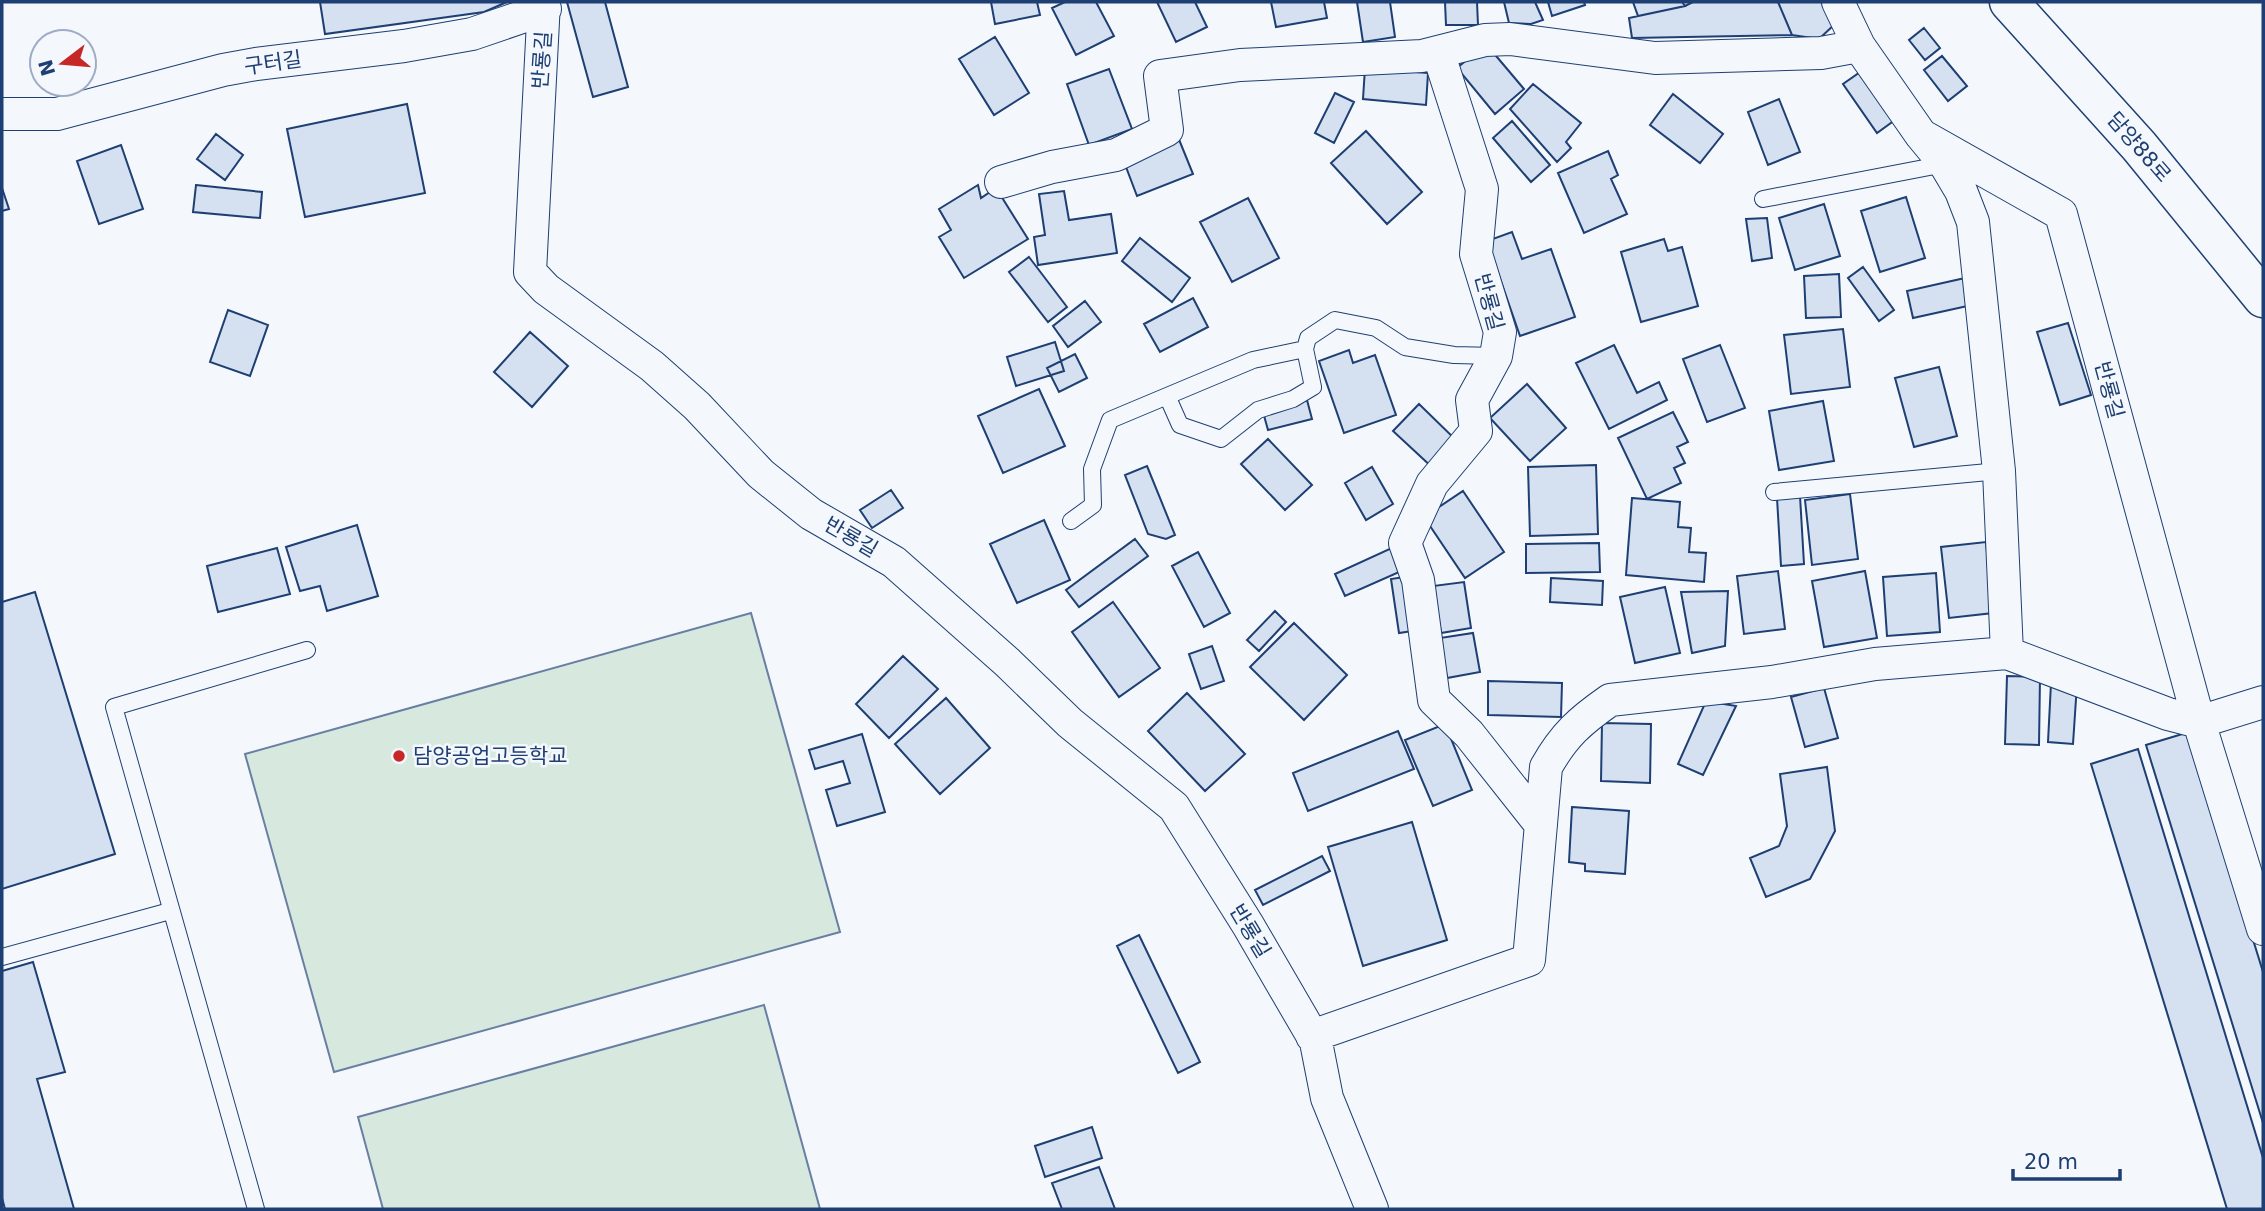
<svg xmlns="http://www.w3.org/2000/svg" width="2265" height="1211" font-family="'DejaVu Sans','Noto Sans KR',sans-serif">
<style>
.green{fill:#d7e8df;stroke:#687fa3;stroke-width:2}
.building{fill:#d5e0f0;stroke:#1d3f73;stroke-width:2}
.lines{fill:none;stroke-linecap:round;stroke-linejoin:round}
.lane-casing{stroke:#1d3f73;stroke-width:18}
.street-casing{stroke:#1d3f73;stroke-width:34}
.secondary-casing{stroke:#1d3f73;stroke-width:41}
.lane{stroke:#f4f7fb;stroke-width:16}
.street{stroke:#f4f7fb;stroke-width:32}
.secondary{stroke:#f4f7fb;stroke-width:38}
.poi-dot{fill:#c62828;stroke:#f4f7fb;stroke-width:2.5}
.labels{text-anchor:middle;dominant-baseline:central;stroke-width:5;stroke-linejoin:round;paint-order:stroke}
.street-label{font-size:21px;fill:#1d3f73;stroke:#f4f7fb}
.poi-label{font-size:21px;fill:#1d3f73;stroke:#f4f7fb;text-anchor:start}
</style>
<rect width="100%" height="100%" fill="#f4f7fb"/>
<path class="green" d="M 751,613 L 840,932 L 334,1072 L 245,754 Z
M 764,1005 L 820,1209 L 383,1209 L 358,1117 Z"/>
<path class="building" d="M 320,2 L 507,2 L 484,12 L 325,34 Z
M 567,2 L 605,2 L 628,87 L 593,97 Z
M 991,2 L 1037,2 L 1040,15 L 995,24 Z
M 1065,2 L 1096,2 L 1114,36 L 1076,55 L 1052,8 Z
M 1157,2 L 1195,2 L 1207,27 L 1176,42 Z
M 1271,2 L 1324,2 L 1327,18 L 1276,27 Z
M 1357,2 L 1390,2 L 1395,37 L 1363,42 Z
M 1445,2 L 1477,2 L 1478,25 L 1446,25 Z
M 1504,2 L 1535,2 L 1543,20 L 1531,24 L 1509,23 Z
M 1548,2 L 1584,2 L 1585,5 L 1552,16 Z
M 1633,2 L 1682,2 L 1685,6 L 1638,16 Z
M 1693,2 L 1778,2 L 1792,35 L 1632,38 L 1629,18 L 1685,6 Z
M 1778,2 L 1821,2 L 1836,23 L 1819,39 L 1792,35 Z
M 1924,28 L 1940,48 L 1925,60 L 1909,40 Z
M 995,37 L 1029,93 L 994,115 L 959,59 Z
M 1486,44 L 1524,89 L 1495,114 L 1457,68 Z
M 1942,56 L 1967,86 L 1948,101 L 1924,70 Z
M 1365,68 L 1428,73 L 1426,105 L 1363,99 Z
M 1866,68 L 1899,117 L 1877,133 L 1843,84 Z
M 1109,69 L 1132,129 L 1089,145 L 1067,84 Z
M 1533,84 L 1581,123 L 1566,142 L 1571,148 L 1557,162 L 1510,109 Z
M 1335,93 L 1354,102 L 1334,143 L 1315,133 Z
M 1673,94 L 1723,134 L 1700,163 L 1650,125 Z
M 1779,99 L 1800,152 L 1768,165 L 1748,112 Z
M 407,104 L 425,193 L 305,217 L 287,129 Z
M 1512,121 L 1550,165 L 1531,182 L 1493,138 Z
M 1366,131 L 1422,192 L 1387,224 L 1331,163 Z
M 216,134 L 243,155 L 225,180 L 197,159 Z
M 1178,137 L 1193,174 L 1137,196 L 1123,159 Z
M 121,145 L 143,209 L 99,224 L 77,161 Z
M 1608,151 L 1618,175 L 1611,179 L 1627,214 L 1584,233 L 1558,173 Z
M 196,185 L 262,192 L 260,218 L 193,212 Z
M 978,185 L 981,198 L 996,188 L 1028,239 L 964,278 L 939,237 L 951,230 L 939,209 Z
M 2,188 L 9,209 L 2,211 Z
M 1064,191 L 1069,220 L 1111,214 L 1117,253 L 1038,265 L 1034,237 L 1045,235 L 1039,194 Z
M 1906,197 L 1925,258 L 1880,272 L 1861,211 Z
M 1248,198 L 1279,258 L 1232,282 L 1200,222 Z
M 1824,204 L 1840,256 L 1795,270 L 1779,218 Z
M 1767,218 L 1772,258 L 1752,261 L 1746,219 Z
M 1512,232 L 1522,259 L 1551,249 L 1575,317 L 1520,336 L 1487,241 Z
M 1140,238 L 1190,278 L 1172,302 L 1122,261 Z
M 1664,239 L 1668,251 L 1682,247 L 1698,306 L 1641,322 L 1621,252 Z
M 1029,257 L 1067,307 L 1048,322 L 1009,272 Z
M 1863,267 L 1894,310 L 1879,321 L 1848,278 Z
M 1839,274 L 1841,317 L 1806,318 L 1804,276 Z
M 1965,278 L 1972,305 L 1913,318 L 1907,291 Z
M 1193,298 L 1208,327 L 1160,352 L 1144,324 Z
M 1085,301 L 1101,322 L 1068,347 L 1053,326 Z
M 228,310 L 268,325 L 250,376 L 210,362 Z
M 2068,323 L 2091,395 L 2060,405 L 2037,332 Z
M 1843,329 L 1850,387 L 1791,394 L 1784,335 Z
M 530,332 L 568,366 L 532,407 L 494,372 Z
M 1055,342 L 1064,371 L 1016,386 L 1007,357 Z
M 1614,345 L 1637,393 L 1659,382 L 1667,400 L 1609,429 L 1576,363 Z
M 1720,345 L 1745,408 L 1707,422 L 1683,359 Z
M 1349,350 L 1353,363 L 1375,355 L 1396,415 L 1344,433 L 1319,361 Z
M 1075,354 L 1087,378 L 1059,392 L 1047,368 Z
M 1939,367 L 1957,436 L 1914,447 L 1895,378 Z
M 1527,384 L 1566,428 L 1530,461 L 1490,418 Z
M 1039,389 L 1065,446 L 1003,473 L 978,416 Z
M 1307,400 L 1312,419 L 1268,430 L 1263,412 Z
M 1823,401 L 1834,461 L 1779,470 L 1769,411 Z
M 1419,404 L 1458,442 L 1434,469 L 1393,431 Z
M 1673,412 L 1688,442 L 1677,447 L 1685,463 L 1674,468 L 1681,483 L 1647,499 L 1618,438 Z
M 1268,439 L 1312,485 L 1285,510 L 1241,464 Z
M 1596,465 L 1598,534 L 1530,536 L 1528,467 Z
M 1147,466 L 1175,535 L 1166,539 L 1148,534 L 1125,475 Z
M 1372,467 L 1393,504 L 1366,520 L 1345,483 Z
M 891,490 L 903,508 L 872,528 L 860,510 Z
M 1463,491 L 1504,552 L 1465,578 L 1424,517 Z
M 1850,494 L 1858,559 L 1812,565 L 1805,500 Z
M 1800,496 L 1804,564 L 1781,566 L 1777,498 Z
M 1632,498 L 1680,502 L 1678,527 L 1691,528 L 1689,552 L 1706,553 L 1704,582 L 1626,575 Z
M 1044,520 L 1070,580 L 1017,603 L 990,544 Z
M 357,525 L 378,596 L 327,611 L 320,586 L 300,591 L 286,547 Z
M 1135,539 L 1148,556 L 1079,607 L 1066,590 Z
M 1986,542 L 1993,613 L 1949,618 L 1941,547 Z
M 1599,543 L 1600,572 L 1526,573 L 1526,544 Z
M 1396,546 L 1406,569 L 1345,596 L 1335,574 Z
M 277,548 L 290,594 L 218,612 L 207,566 Z
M 1198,552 L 1230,613 L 1204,627 L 1172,566 Z
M 1778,571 L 1785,629 L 1744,634 L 1737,576 Z
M 1865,571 L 1877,638 L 1824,647 L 1812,581 Z
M 1936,573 L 1940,632 L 1887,636 L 1883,577 Z
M 1411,576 L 1419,630 L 1399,633 L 1391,579 Z
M 1551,578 L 1603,581 L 1602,605 L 1550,602 Z
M 1464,582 L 1471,628 L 1441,633 L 1433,586 Z
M 1665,587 L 1680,653 L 1635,663 L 1620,597 Z
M 1728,591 L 1725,646 L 1692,653 L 1681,592 Z
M 35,592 L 115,854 L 2,889 L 2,602 Z
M 1113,602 L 1160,668 L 1119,697 L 1072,632 Z
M 1275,611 L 1286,622 L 1259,651 L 1247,640 Z
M 1294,623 L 1347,675 L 1304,720 L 1250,667 Z
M 1473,633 L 1480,672 L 1447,678 L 1440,638 Z
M 1212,646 L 1224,681 L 1201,689 L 1189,654 Z
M 903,656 L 938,689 L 889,738 L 856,704 Z
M 2007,676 L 2040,677 L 2039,745 L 2005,744 Z
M 1488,681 L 1562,683 L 1561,717 L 1488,715 Z
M 2051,683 L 2077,684 L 2073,744 L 2048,742 Z
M 1824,688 L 1838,738 L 1805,747 L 1791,697 Z
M 1187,693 L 1245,754 L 1205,791 L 1148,731 Z
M 946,698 L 990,748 L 940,794 L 895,744 Z
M 1706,701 L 1736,706 L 1703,775 L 1678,764 Z
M 1602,723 L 1651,724 L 1650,783 L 1601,781 Z
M 1445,724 L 1472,790 L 1433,806 L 1405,740 Z
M 1398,731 L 1414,769 L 1308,811 L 1293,773 Z
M 2189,732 L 2263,972 L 2263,1123 L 2146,745 Z
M 862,734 L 885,812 L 837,826 L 826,790 L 850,783 L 843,761 L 815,769 L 809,750 Z
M 2138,749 L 2263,1158 L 2263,1209 L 2227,1209 L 2091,764 Z
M 1827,767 L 1835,831 L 1810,879 L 1766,897 L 1750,858 L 1779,846 L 1787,826 L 1780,774 Z
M 1572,807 L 1629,811 L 1625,874 L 1585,871 L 1585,864 L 1569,862 Z
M 1412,822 L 1447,940 L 1363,966 L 1328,847 Z
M 1322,856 L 1330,871 L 1263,905 L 1255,890 Z
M 1139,935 L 1200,1062 L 1178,1073 L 1117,946 Z
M 33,962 L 65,1072 L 37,1079 L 74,1209 L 5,1209 L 2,1198 L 2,971 Z
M 1092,1127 L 1102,1158 L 1045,1177 L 1035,1146 Z
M 1099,1167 L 1115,1209 L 1062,1209 L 1052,1183 Z"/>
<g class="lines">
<g class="lane-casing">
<path id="lane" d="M 1763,199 L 1945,164
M 1168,398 L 1180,425 L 1221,439 L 1258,410 L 1293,399 L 1313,387 L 1305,349
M 1774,492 L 1999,471
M 1071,521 L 1093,505 L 1092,469 L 1110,420 L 1253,360 L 1305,349 L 1308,338 L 1335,320 L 1376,328 L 1405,347 L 1454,355 L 1496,356
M 2,957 L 170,911
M 256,1209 L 114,707 L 307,650"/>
</g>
<g class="street-casing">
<path id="street" d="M 544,2 L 530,272 L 546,289 L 652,366 L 697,406 L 761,474 L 811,514 L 894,562 L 1007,662 L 1070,723 L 1174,807 L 1248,925 L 1316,1042 L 1327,1098 L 1372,1209
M 1838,2 L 1859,46 L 1921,135 L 1945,164 L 1961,191 L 1973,222 L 1999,471 L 2007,653
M 1438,52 L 1482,189 L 1476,254 L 1500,332 L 1496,356 L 1472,400 L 1476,431 L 1432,484 L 1405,543 L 1418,580 L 1434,700 L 1469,734 L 1541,825
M 2,114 L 57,114 L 223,70 L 256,64 L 404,46 L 472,34 L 545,9
M 1921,135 L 2061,214 L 2199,722 L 2263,929
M 1001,182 L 1052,167 L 1116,155 L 1167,130 L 1160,76 L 1240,65 L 1422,56 L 1485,40 L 1510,39 L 1655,58 L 1821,53 L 1859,46
M 1312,1036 L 1529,960 L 1546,767 C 1564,735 1580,721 1610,700 L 1772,682 L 1875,664 L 2007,653 L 2168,714 L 2199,722 L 2263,702"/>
</g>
<g class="secondary-casing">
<path id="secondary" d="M 2009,2 L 2139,146 L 2263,298"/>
</g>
<use href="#lane" class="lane"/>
<use href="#street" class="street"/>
<use href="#secondary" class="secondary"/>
</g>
<circle class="poi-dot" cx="399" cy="756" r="7"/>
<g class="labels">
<g class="street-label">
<text transform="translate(542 60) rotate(-86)">반룡길</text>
<text transform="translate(273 63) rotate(-8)">구터길</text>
<text transform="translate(2139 147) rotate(49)">담양88로</text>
<text transform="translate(1489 302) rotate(75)">반룡길</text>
<text transform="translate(2109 390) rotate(75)">반룡길</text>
<text transform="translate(851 537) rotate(30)">반룡길</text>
<text transform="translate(1250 931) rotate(59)">반룡길</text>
</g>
<g class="poi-label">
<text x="413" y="756">담양공업고등학교</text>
</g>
</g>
<rect width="2265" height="1211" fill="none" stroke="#1d3f73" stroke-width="7"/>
<g transform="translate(63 63) rotate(254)"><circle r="33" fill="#f4f7fb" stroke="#9eadc5" stroke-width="2"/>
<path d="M0-5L12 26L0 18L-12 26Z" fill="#c62828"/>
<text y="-10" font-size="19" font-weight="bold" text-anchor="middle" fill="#1d3f73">N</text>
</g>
<path d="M2013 1169v10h107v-10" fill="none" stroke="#1d3f73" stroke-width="3.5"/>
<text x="2024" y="1169" font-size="21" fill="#1d3f73" stroke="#f4f7fb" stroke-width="5" paint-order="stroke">20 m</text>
</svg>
